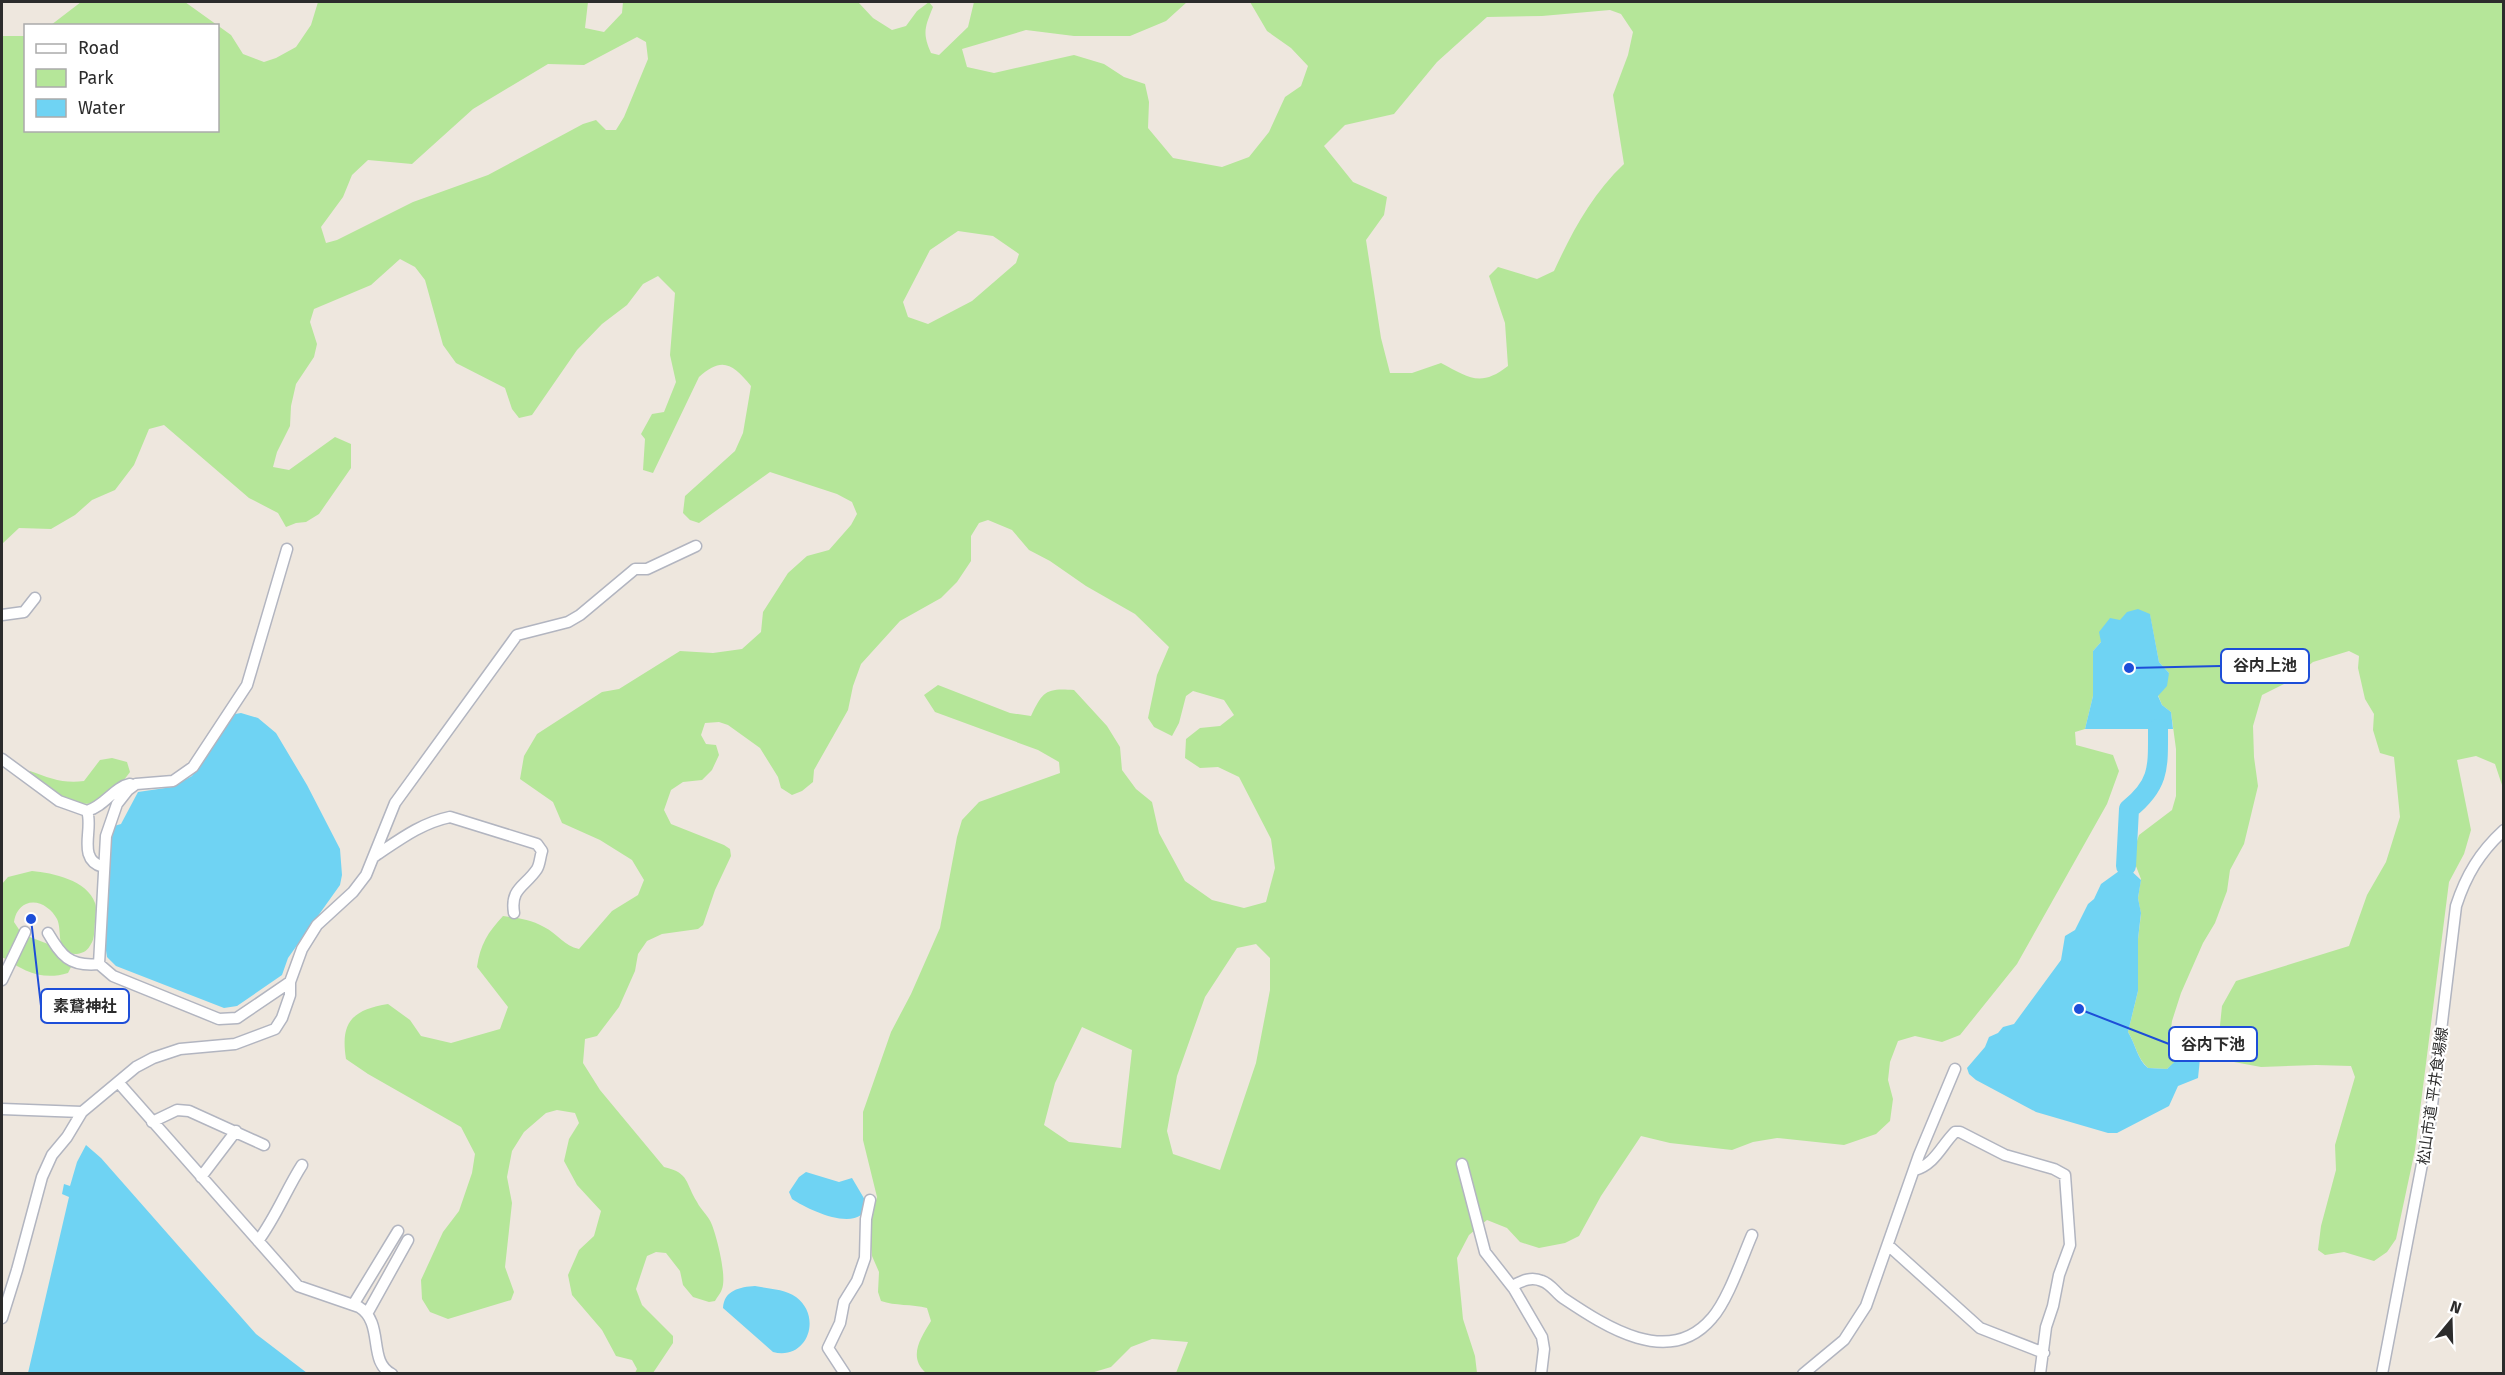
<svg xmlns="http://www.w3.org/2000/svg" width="2505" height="1375" font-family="'Fira Sans','Noto Sans JP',sans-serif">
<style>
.green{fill:#b5e699;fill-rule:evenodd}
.water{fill:#6fd3f3}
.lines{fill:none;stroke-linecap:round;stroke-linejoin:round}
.river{stroke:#6fd3f3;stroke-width:20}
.minor-casing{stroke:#b2b5c0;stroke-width:13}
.minor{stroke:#fff;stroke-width:10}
.labels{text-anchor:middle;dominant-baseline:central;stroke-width:4.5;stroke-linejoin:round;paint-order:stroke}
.street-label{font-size:15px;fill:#2c2c2c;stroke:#fff}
.leader{fill:none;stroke:#1d4ed8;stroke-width:2}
.callout-dot{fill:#1d4ed8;stroke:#fff;stroke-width:2}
.callout{fill:#fff;stroke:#1d4ed8;stroke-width:2}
.callout-label{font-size:16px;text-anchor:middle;font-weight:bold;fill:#2c2c2c}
</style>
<rect width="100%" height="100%" fill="#eee7de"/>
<path class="green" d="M 81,2 L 185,2 L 231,35 L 243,54 L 264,62 L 276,58 L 296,47 L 311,25 L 318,2 L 588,2 L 585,28 L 604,32 L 622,13 L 623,2 L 858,2 L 873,18 L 892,30 L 906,26 L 917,11 L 929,2 L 933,7 C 925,27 922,33 931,53 L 939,55 L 968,27 L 974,2 L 1187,2 L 1166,21 L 1130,36 L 1074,36 L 1026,30 L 962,49 L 967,67 L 994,73 L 1074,55 L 1104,64 L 1124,77 L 1145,84 L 1149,102 L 1148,128 L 1173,158 L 1222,167 L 1249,157 L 1269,132 L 1285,97 L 1301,86 L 1308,66 L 1291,48 L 1267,31 L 1250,2 L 2503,2 L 2503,788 L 2495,764 L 2476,756 L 2457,760 L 2471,830 L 2464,854 L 2449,882 L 2415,1150 L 2396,1239 L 2387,1252 L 2374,1261 L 2344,1252 L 2325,1255 L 2318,1250 L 2321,1226 L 2336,1170 L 2335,1145 L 2355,1077 L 2351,1066 L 2316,1065 L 2261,1067 L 2234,1062 L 2228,1059 L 2218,1045 L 2222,1006 L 2236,981 L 2349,946 L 2367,895 L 2386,862 L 2400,817 L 2394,757 L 2380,753 L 2373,730 L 2374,714 L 2365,699 L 2358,668 L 2359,656 L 2349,651 L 2313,662 L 2288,682 L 2262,695 L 2253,726 L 2254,757 L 2258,786 L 2244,844 L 2230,870 L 2227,891 L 2215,923 L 2203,943 L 2181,993 L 2172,1021 L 2169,1044 L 2175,1052 L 2176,1061 L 2167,1069 L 2148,1068 C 2137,1058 2136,1045 2128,1032 L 2138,991 L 2138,939 L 2141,914 L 2138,898 L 2141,879 L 2132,856 L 2139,835 L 2172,810 L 2176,796 L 2176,749 L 2171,712 L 2162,705 L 2158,695 L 2169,673 L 2159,662 L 2150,615 L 2101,642 L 2093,651 L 2093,696 L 2085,729 L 2075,732 L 2076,745 L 2113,755 L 2119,771 L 2107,804 L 2017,964 L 1960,1035 L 1942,1042 L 1915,1036 L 1898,1041 L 1890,1062 L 1888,1080 L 1893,1099 L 1890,1121 L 1876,1134 L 1844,1145 L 1777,1138 L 1753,1142 L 1732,1150 L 1670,1143 L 1641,1136 L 1601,1196 L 1579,1236 L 1565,1243 L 1539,1248 L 1520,1242 L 1507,1228 L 1487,1220 L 1469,1235 L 1457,1258 L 1463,1319 L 1475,1356 L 1477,1373 L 1176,1373 L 1188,1342 L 1152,1339 L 1131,1347 L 1111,1367 L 1091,1373 L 926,1373 C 908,1357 920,1339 931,1321 L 927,1308 C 912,1304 895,1306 881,1301 L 878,1292 L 879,1272 L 872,1256 L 870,1234 L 870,1221 L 877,1197 L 863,1140 L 863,1112 L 891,1032 L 911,994 L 940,928 L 957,837 L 962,820 L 979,802 L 1060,773 L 1059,762 L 1038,750 L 935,712 L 924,695 L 938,685 L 1010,713 L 1031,716 C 1043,691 1046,688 1074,690 L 1107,726 L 1120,747 L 1122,770 L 1136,789 L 1152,802 L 1159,833 L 1185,881 L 1212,900 L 1244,908 L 1266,902 L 1275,868 L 1271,839 L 1239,777 L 1218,767 L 1200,768 L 1185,758 L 1186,739 L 1200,728 L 1220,726 L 1234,715 L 1224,700 L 1193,691 L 1186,696 L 1179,723 L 1172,736 L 1154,727 L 1148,718 L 1157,675 L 1169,647 L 1135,614 L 1086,586 L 1050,561 L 1029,550 L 1012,530 L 988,520 L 979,523 L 971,536 L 971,561 L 957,582 L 941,598 L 900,621 L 861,664 L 853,686 L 848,710 L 814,770 L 813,782 L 802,791 L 792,795 L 781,788 L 778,777 L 760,748 L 728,725 L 719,722 L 705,723 L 701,735 L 706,744 L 716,745 L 719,755 L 712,770 L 702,780 L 683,782 L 671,790 L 664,810 L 671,824 L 724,845 L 730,849 L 731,856 L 715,890 L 703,925 L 698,929 L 662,934 L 647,941 L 638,954 L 635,971 L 619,1007 L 597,1036 L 585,1039 L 583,1063 L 600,1090 L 664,1167 C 690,1173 685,1183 697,1202 C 701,1210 709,1216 712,1225 C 717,1238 727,1276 722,1289 C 721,1293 717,1297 715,1301 L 709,1302 L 693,1297 L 683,1285 L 680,1271 L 666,1253 L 656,1252 L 647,1256 L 636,1289 L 642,1305 L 673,1336 L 673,1343 L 653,1373 L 635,1373 L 637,1369 L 632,1360 L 616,1356 L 602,1330 L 572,1295 L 568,1275 L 579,1250 L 594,1236 L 601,1211 L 577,1185 L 564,1161 L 569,1139 L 579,1123 L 575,1113 L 557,1110 L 546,1113 L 524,1132 L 512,1151 L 507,1177 L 512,1203 L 505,1267 L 514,1292 L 511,1300 L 448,1319 L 430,1312 L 422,1299 L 421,1280 L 443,1232 L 459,1211 L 472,1173 L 475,1154 L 461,1127 L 368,1074 L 346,1059 C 340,1021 353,1010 388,1004 L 410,1020 L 421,1036 L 451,1043 L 500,1029 L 508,1007 L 477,967 C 480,945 488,932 503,916 C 518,918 531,919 544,927 C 558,934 564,946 579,949 L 612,911 L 638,895 L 644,880 L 632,860 L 600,840 L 562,823 L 553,802 L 520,779 L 524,756 L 537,734 L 602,692 L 619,689 L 680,651 L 713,653 L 742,649 L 761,632 L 763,612 L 788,573 L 807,556 L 829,550 L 851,525 L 857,514 L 852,502 L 837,494 L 770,472 L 699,523 L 690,520 L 683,513 L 685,496 L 735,451 L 743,433 L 751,386 C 733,364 722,356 699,377 L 653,473 L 643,470 L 645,439 L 641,434 L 652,414 L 664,412 L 676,382 L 670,355 L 675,293 L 658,276 L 643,284 L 627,305 L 602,324 L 577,350 L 532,415 L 519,418 L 512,409 L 505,388 L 456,363 L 443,345 L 425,280 L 415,267 L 400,259 L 371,285 L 314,309 L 310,322 L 317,344 L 314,357 L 296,384 L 291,406 L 290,426 L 277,452 L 273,467 L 289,470 L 335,437 L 351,444 L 351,468 L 319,514 L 306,522 L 296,523 L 286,527 L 278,513 L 249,498 L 164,425 L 149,429 L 134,465 L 115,490 L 92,500 L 75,515 L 51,529 L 19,528 L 2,544 L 2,36 L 25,36 L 26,130 L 218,130 L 218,26 L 51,25 ZM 1610,10 L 1621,14 L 1633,32 L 1628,55 L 1613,95 L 1624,164 C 1592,194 1572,232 1554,271 L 1537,279 L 1498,267 L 1489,276 L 1505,323 L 1508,366 C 1480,388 1468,377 1441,363 L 1412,373 L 1390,373 L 1381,338 L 1366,240 L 1384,215 L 1387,197 L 1353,182 L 1324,146 L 1345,125 L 1394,114 L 1437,62 L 1487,17 L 1542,16 ZM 637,37 L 646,42 L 648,59 L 624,117 L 616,130 L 606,130 L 596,120 L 583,124 L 488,175 L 413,202 L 337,240 L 326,243 L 321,227 L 343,197 L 352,175 L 368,160 L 412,164 L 473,109 L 548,64 L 584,65 ZM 958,231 L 993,236 L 1019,254 L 1016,263 L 972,301 L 928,324 L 908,317 L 903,302 L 930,250 ZM 1256,944 L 1270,958 L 1270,990 L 1256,1063 L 1220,1170 L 1173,1154 L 1167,1131 L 1177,1076 L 1205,997 L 1237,948 ZM 1082,1027 L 1132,1050 L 1121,1148 L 1069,1142 L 1044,1125 L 1055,1083 Z
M 112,758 L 127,762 L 130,772 C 92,823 72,804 28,775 L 30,771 C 49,778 64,784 84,781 L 100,760 Z
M 32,871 C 53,873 87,880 95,903 C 97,908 95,917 95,922 C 94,930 95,938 91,944 C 88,950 84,953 77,954 C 54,955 63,931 57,919 C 51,908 38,899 26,904 C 19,907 15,914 14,922 L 22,934 L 48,944 L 58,958 L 67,961 L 71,967 L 68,973 C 42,981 24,971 2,957 L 2,884 L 8,877 Z"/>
<path class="water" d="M 2138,609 L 2150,614 L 2159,662 L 2169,673 L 2167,686 L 2158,696 L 2162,705 L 2171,712 L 2173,729 L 2085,729 L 2093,696 L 2093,651 L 2101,642 L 2099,632 L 2110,618 L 2120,620 L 2127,612 Z
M 241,713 L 258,718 L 276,733 L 307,785 L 340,849 L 342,875 L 340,885 L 288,958 L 282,975 L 237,1006 L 224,1008 L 116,966 L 107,957 L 105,944 L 111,843 L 114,826 L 121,824 L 138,792 L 172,787 L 192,776 L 235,714 Z
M 2126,866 L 2141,880 L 2138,898 L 2141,913 L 2138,939 L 2138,991 L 2128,1032 C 2136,1045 2137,1059 2148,1068 L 2167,1069 L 2189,1048 L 2201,1049 L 2198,1078 L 2178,1086 L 2169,1106 L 2117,1133 L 2108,1133 L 2036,1112 L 1976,1080 L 1969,1074 L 1967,1068 L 1985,1047 L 1989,1037 L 1998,1033 L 2003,1027 L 2014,1024 L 2061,960 L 2065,936 L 2075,930 L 2088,904 L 2094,899 L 2101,884 Z
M 86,1145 L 101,1158 L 256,1334 L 307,1373 L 28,1373 L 69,1197 L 62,1194 L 64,1184 L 70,1186 L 77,1162 Z
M 806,1172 L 839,1182 L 852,1178 L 865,1200 L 861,1215 C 845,1227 807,1209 792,1199 L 789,1192 L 799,1177 Z
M 755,1286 C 769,1289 785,1289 796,1297 C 823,1317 807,1361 773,1352 L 723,1308 C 724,1290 740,1287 755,1286 Z"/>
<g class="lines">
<path class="river" d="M 2126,866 L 2129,809 C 2160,784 2158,767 2158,729"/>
<g class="minor-casing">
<path id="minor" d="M 287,549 L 247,685 L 193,767 L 173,781 L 136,784 L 128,790 L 117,804 L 106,836 L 99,964 L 113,976 L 219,1019 L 237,1018 L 290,982
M 2,615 L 24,612 L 35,598
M 2,759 L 59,801 L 87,811 C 105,806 114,787 130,784
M 87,811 C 94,829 76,859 103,867
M 375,856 C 399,840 421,823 450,817 L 537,844 L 542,851 C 540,857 540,864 537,869 C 525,887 510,888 514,913
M 48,933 C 61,955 69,967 99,964
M 2,980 L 25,932
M 118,1082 L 298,1286 L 359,1307 C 385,1323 367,1362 392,1374
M 2,1109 L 82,1112
M 152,1122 L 177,1110 L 189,1111 L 264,1145
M 1462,1164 L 1485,1252 L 1514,1289 L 1542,1337 L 1544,1349 L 1541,1374
M 1915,1170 C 1935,1164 1941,1146 1955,1132 L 1960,1132 L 2005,1155 L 2054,1169 L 2065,1175 L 2070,1245 L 2059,1275 L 2053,1306 L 2046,1327 L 2040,1374
M 201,1177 L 236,1131
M 258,1241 C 276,1217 286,1190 302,1165
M 1889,1246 L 1980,1328 L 2044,1353
M 1512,1286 C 1522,1281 1531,1276 1542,1281 C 1551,1284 1556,1293 1563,1298 C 1605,1326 1669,1369 1712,1318 C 1728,1300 1742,1258 1752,1235
M 353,1305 L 398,1231
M 368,1312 L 408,1240
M 2,1318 L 17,1270 L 42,1177 L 52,1155 L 67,1137 L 82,1112 L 136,1067 L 153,1058 L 180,1049 L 235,1044 L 275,1029 L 282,1018 L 290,995 L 290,982 L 302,949 L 317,925 L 353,892 L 366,875 L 395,803 L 517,635 L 568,622 L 580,615 L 635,569 L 647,569 L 696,546
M 845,1374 L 828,1348 L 840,1323 L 844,1302 L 857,1281 L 865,1258 L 866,1219 L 870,1200
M 1803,1374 L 1844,1340 L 1866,1306 L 1919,1155 L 1955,1069
M 2382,1374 L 2430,1122 L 2456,906 C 2466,875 2480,852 2504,830"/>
</g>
<use href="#minor" class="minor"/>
</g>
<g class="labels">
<g class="street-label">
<text transform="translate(2433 1096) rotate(-82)">松山市道 平井食場線</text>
</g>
</g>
<path class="leader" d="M2129 668L2221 666M31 919L41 1006M2079 1009L2169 1044"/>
<g class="callout-dot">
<circle cx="2129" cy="668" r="6"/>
<circle cx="31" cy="919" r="6"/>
<circle cx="2079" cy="1009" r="6"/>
</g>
<g class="callout">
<rect x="2221" y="649" width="88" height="34" rx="6"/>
<rect x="41" y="989" width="88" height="34" rx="6"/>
<rect x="2169" y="1027" width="88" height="34" rx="6"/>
</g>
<g class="callout-label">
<text x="2265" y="671">谷内上池</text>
<text x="85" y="1012">素鵞神社</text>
<text x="2213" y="1050">谷内下池</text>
</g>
<rect width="2505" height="1375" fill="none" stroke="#2c2c2c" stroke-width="6"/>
<rect x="24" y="24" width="195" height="108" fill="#ffffff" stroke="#ababab" stroke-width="1.5"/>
<rect x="36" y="44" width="30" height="9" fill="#ffffff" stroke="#ababab" stroke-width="1.5"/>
<text x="78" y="54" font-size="18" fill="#2c2c2c">Road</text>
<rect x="36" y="69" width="30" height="18" fill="#b5e699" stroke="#ababab" stroke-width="1.5"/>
<text x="78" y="84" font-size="18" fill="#2c2c2c">Park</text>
<rect x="36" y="99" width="30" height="18" fill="#6fd3f3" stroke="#ababab" stroke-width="1.5"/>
<text x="78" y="114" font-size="18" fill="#2c2c2c">Water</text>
<g transform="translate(2451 1321) rotate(19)" stroke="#ffffff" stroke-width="4.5" paint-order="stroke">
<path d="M0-4.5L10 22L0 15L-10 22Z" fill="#2c2c2c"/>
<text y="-9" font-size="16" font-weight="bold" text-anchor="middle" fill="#2c2c2c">N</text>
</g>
</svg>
